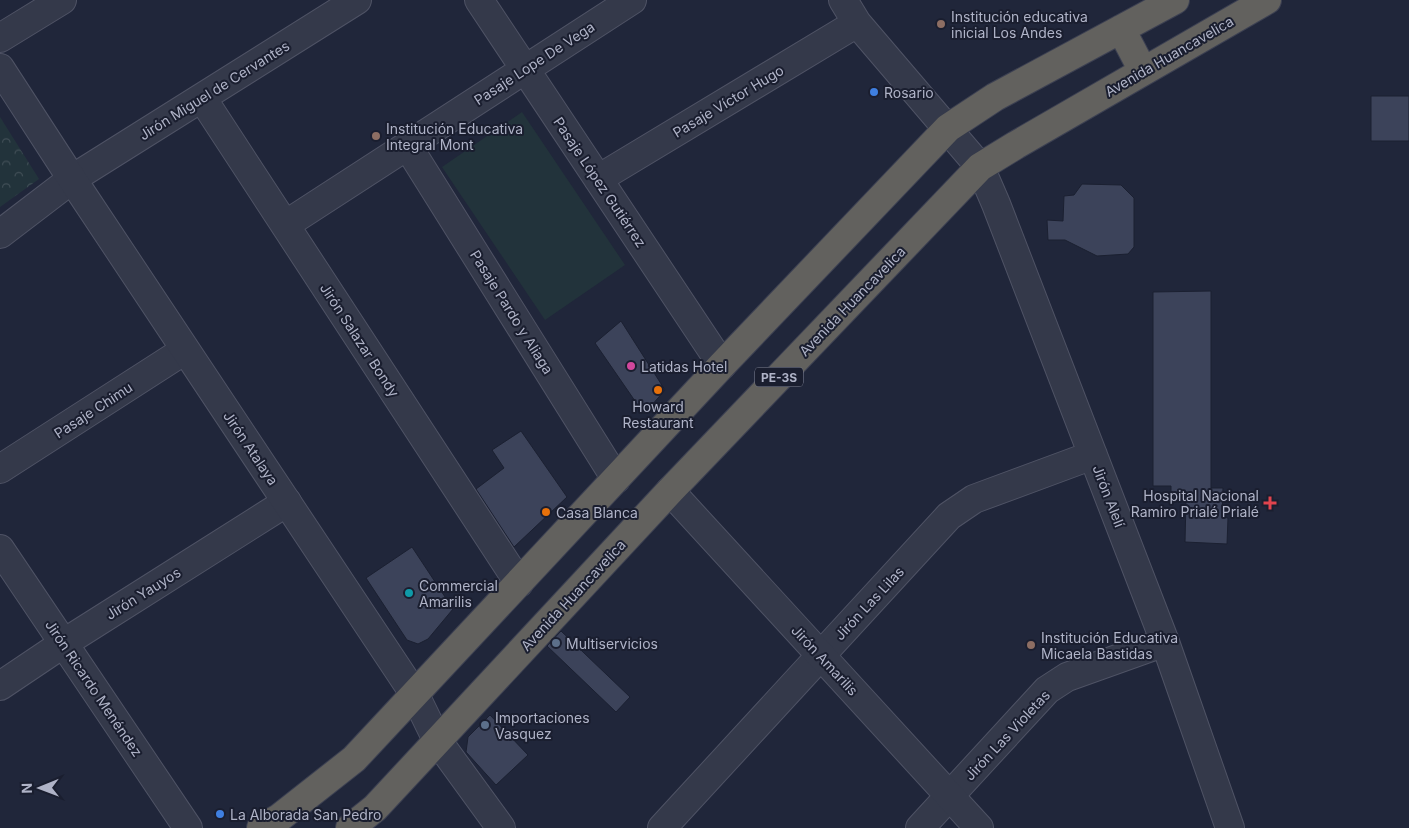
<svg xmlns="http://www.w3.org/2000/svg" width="1409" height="828" font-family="Inter,sans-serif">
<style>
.park{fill:url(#park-crowns)}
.garden{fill:#22333b}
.building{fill:#3c435a;stroke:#1b2031}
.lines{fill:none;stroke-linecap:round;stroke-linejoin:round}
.minor-casing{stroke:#4f5365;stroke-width:30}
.tertiary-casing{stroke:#4f5365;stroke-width:30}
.trunk-casing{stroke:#3c4052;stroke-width:30}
.minor{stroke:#34394a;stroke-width:28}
.tertiary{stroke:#34394a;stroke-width:28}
.trunk{stroke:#62615e;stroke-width:28}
.education-dot{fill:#8d6e63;stroke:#1a1e2f;stroke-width:2}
.shop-dot{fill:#3f7fe0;stroke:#1a1e2f;stroke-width:2}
.hotel-dot{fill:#d1479c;stroke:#1a1e2f;stroke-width:2}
.food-dot{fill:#e8710a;stroke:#1a1e2f;stroke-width:2}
.health-dot{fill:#e0444e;stroke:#1a1e2f;stroke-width:2}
.culture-dot{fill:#0f9aa8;stroke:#1a1e2f;stroke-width:2}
.service-dot{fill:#5c6f8a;stroke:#1a1e2f;stroke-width:2}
.labels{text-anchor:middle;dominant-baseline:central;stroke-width:4;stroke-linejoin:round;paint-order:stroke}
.shield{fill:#1a1e2f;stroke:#828699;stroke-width:1}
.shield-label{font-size:12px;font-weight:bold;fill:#afb3c7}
.poi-label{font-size:14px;fill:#afb3c7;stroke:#1a1e2f;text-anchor:start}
.street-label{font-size:14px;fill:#afb3c7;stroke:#1a1e2f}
</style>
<defs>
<pattern id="park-crowns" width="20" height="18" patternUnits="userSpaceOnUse" patternTransform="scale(1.25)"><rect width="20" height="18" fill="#22333b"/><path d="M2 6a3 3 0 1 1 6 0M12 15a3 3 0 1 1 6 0" fill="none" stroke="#404e56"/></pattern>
</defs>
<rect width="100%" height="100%" fill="#20263a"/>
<path class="park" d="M 0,117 L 39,179 L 0,207 Z"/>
<path class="garden" d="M 522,112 L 625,265 L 545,320 L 442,167 Z"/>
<path class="building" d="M 1371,96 L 1409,96 L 1409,141 L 1371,141 Z
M 1082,184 L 1121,185 L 1134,198 L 1134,247 L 1128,254 L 1097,256 L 1065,240 L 1048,240 L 1047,220 L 1063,221 L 1064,196 L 1074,195 Z
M 1211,291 L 1211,488 L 1223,488 L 1222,517 L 1228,518 L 1227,544 L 1185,542 L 1186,500 L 1171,500 L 1171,486 L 1153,486 L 1153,292 Z
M 621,321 L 665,390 L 644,414 L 595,343 Z
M 521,431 L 567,497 L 514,547 L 476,489 L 504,468 L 492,450 Z
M 412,547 L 453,609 L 428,639 L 418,644 L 407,640 L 366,578 Z
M 561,631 L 630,697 L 616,712 L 547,646 Z
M 490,715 L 528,755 L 496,785 L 466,752 L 468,737 Z"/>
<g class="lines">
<g class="minor-casing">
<path id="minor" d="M 479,0 L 722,365
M 843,0 L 857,23 L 980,167 L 996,204 L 1165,642 L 1230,828
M 0,38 L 62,0
M 202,98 L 519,583
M 407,145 L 616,479
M 598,179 L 857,23
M 285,225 L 632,0
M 0,234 L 72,179 L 357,0
M 0,469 L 185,350
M 0,549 L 188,828
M 0,686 L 64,643 L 287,502
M 662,828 L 949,516 L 974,499 L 1093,455
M 920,828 L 1047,690 L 1067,677 L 1165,642"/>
</g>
<g class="tertiary-casing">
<path id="tertiary" d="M 0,68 L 72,179 L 415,695 L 437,740 L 501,828
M 670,491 L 979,828"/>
</g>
<g class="trunk-casing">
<path id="trunk" d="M 1121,29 L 1143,71
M 261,828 L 279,818 L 354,759 L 722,365 L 948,128 L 995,97 L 1175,0
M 350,828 L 375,808 L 670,491 L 980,167 L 1016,145 L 1267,0"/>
</g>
<use href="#minor" class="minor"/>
<use href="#tertiary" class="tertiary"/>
<use href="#trunk" class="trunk"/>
</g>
<g class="education-dot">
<circle cx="941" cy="24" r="5"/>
<circle cx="376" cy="136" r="5"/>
<circle cx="1031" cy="645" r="5"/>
</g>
<g class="shop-dot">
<circle cx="874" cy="92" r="5"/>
<circle cx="220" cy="814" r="5"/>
</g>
<circle class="hotel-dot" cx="631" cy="366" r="5"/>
<g class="food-dot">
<circle cx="658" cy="390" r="5"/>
<circle cx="546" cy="512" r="5"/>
</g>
<path class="health-dot" d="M1267.5 495.5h5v5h5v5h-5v5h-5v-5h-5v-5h5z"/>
<circle class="culture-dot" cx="409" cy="593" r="5"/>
<g class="service-dot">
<circle cx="556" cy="643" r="5"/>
<circle cx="485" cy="725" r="5"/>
</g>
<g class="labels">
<rect class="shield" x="755" y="367.5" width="48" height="19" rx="4"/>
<g class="shield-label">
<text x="779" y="377">PE-3S</text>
</g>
<g class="poi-label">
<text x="951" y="16">Institución educativa<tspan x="951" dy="16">inicial Los Andes</tspan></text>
<text x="884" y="92">Rosario</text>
<text x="386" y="128">Institución Educativa<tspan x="386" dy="16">Integral Mont</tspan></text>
<text x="641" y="366">Latidas Hotel</text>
<text x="658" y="406" text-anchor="middle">Howard<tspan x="658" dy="16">Restaurant</tspan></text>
<text x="1259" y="495" text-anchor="end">Hospital Nacional<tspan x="1259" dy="16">Ramiro Prialé Prialé</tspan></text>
<text x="556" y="512">Casa Blanca</text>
<text x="419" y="585">Commercial<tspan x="419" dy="16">Amarilis</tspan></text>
<text x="1041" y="637">Institución Educativa<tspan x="1041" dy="16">Micaela Bastidas</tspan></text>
<text x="566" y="643">Multiservicios</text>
<text x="495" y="717">Importaciones<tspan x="495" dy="16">Vasquez</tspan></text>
<text x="230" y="814">La Alborada San Pedro</text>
</g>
<g class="street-label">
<text transform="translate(1169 56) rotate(-30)">Avenida Huancavelica</text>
<text transform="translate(534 63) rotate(-33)">Pasaje Lope De Vega</text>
<text transform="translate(214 90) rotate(-32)">Jirón Miguel de Cervantes</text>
<text transform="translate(728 101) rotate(-31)">Pasaje Víctor Hugo</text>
<text transform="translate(600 182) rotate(56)">Pasaje López Gutiérrez</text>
<text transform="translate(852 301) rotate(-46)">Avenida Huancavelica</text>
<text transform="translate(512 312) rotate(58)">Pasaje Pardo y Aliaga</text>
<text transform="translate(360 340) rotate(57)">Jirón Salazar Bondy</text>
<text transform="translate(93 410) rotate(-33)">Pasaje Chimu</text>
<text transform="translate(251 448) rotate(56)">Jirón Atalaya</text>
<text transform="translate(1109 496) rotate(69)">Jirón Alelí</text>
<text transform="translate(143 593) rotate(-32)">Jirón Yauyos</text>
<text transform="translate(573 595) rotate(-47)">Avenida Huancavelica</text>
<text transform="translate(869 603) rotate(-47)">Jirón Las Lilas</text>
<text transform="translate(825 660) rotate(47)">Jirón Amarilis</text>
<text transform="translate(94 688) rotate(56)">Jirón Ricardo Menéndez</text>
<text transform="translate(1007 735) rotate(-47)">Jirón Las Violetas</text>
</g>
</g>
<g transform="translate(40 788) rotate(269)" stroke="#1a1e2f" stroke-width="4" paint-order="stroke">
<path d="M0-4L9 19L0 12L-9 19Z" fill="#afb3c7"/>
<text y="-8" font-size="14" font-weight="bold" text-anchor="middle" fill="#afb3c7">N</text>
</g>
</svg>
